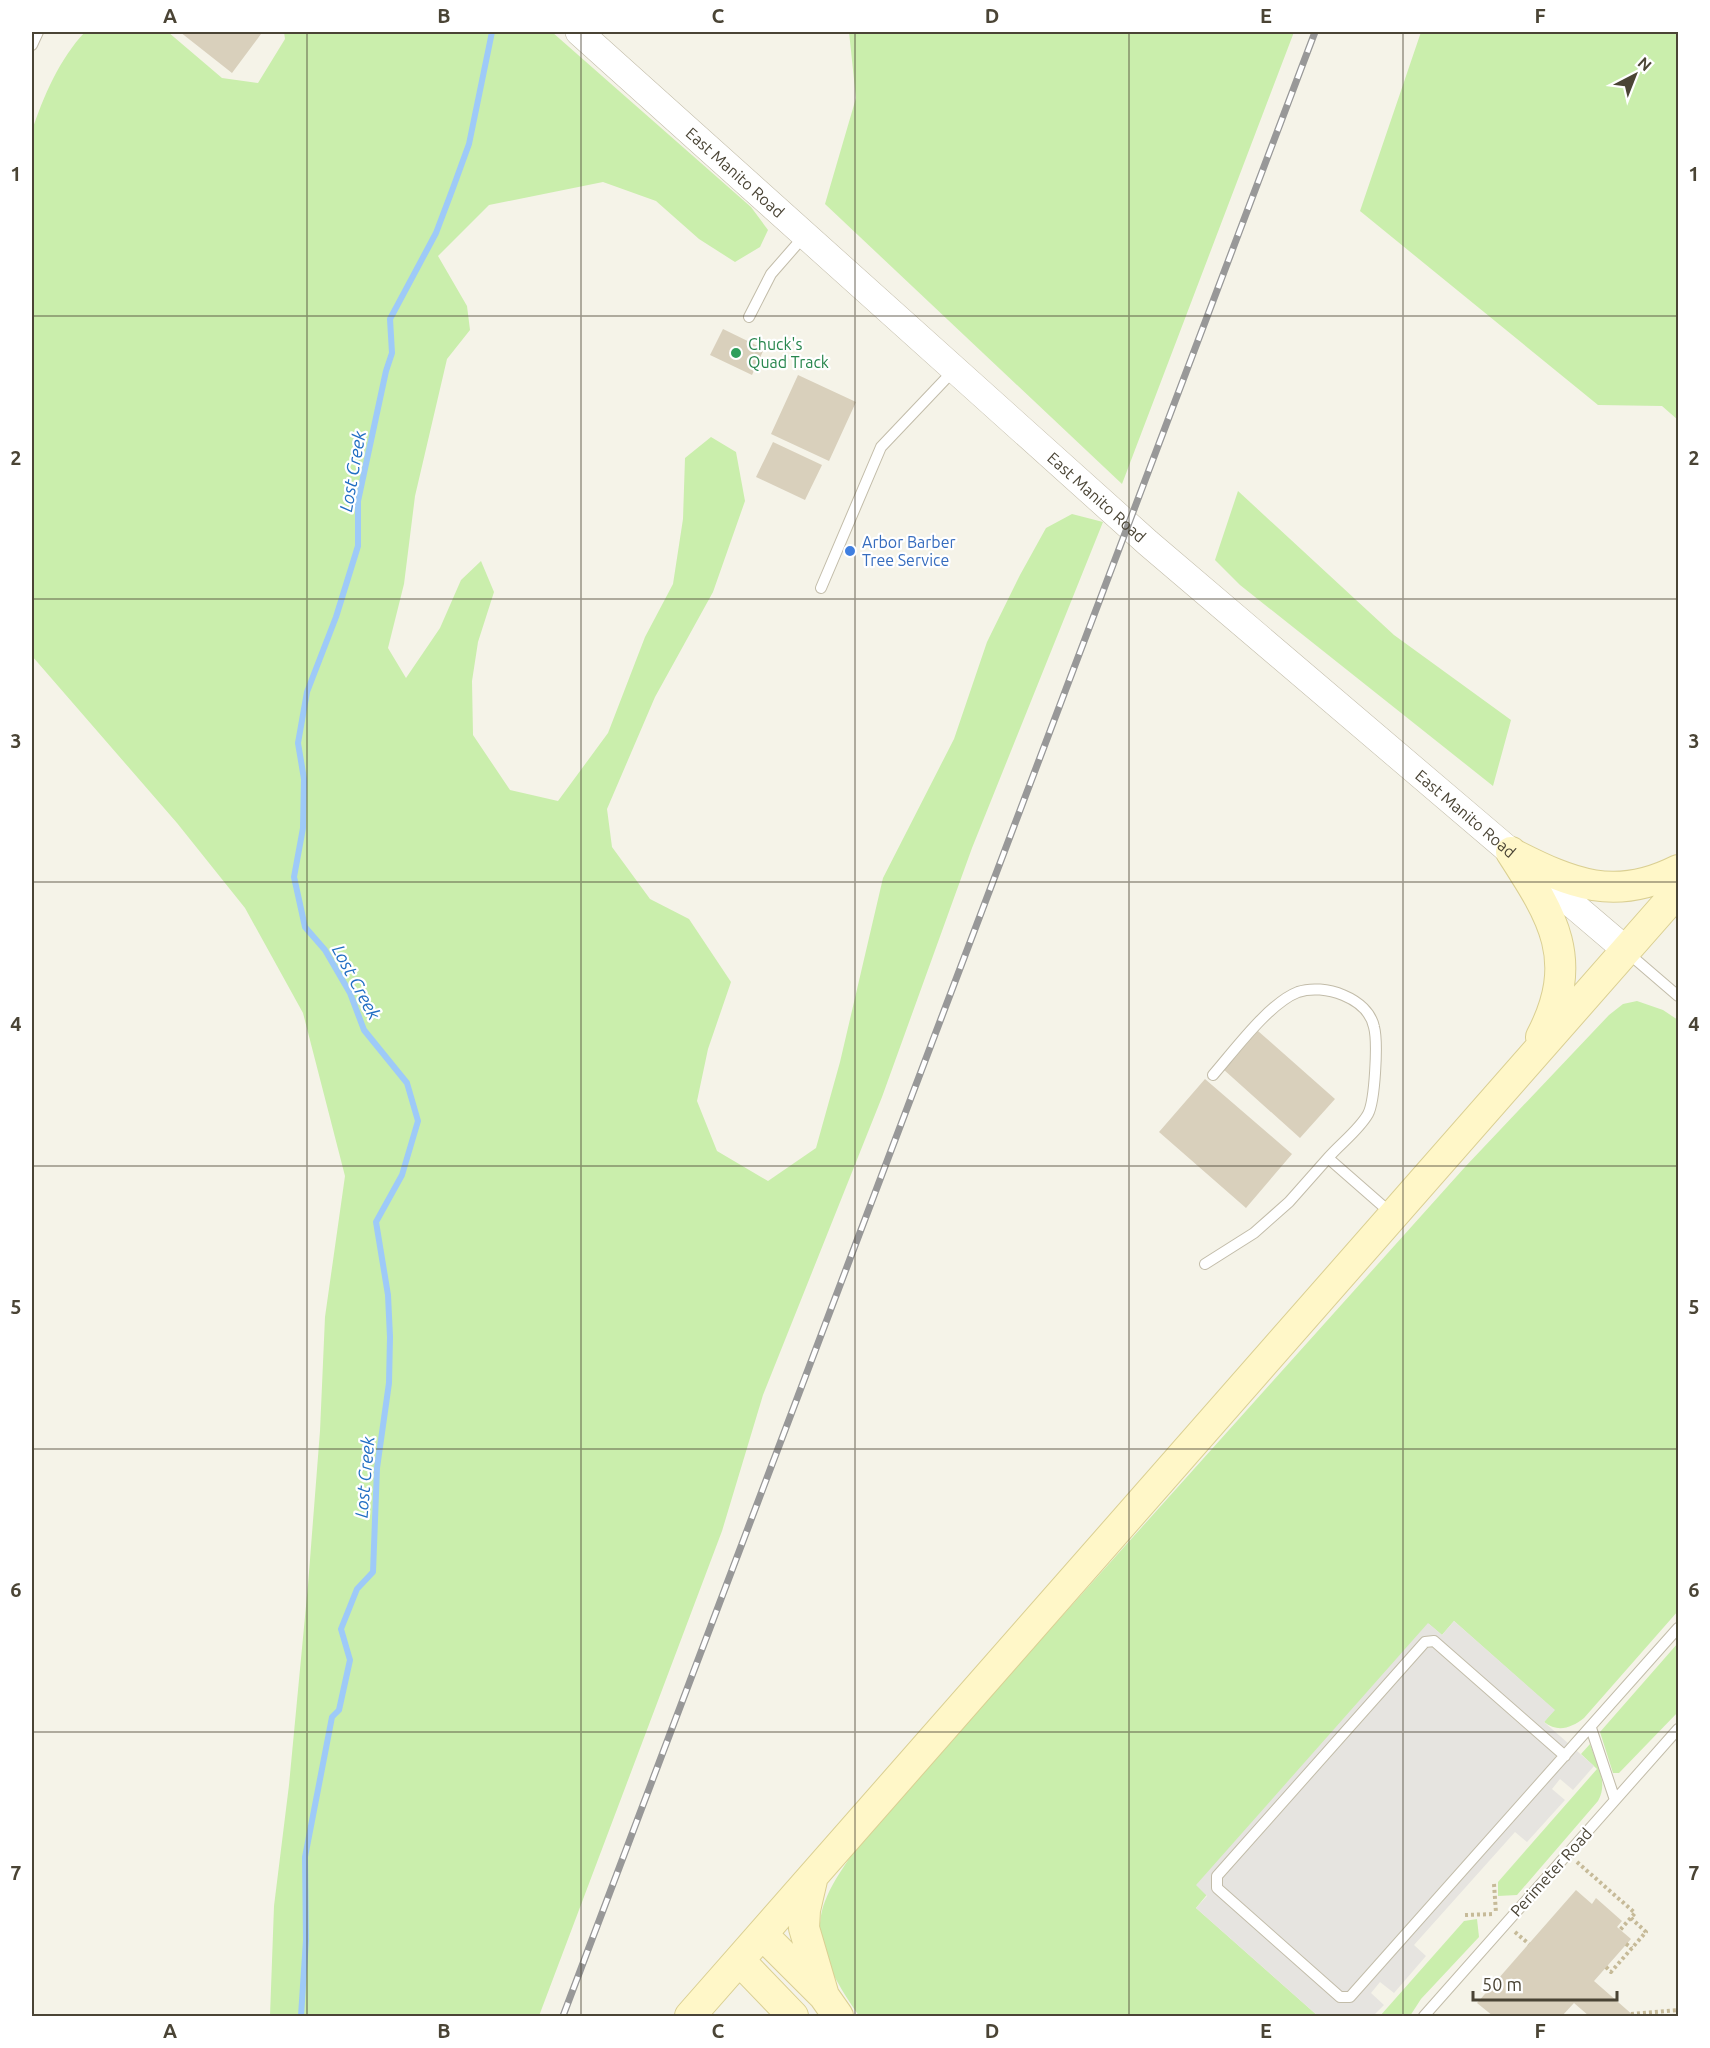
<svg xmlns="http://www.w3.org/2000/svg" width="1710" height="2048" font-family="Ubuntu,sans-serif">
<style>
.green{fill:#caeeac}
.parking{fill:#e6e4e0}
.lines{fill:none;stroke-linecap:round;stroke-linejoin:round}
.stream{stroke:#9ecaf8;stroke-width:6}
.building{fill:#d9d0bc}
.service-casing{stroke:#c2bca9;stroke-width:12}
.tertiary-casing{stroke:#c2bca9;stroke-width:28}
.secondary-casing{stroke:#dacf92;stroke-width:32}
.path{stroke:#c6ba98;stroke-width:4;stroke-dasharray:3 3;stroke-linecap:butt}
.service{stroke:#fff;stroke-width:10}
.tertiary{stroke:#fff;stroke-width:27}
.secondary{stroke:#fff7c8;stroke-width:30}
.rail-casing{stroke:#989898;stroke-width:7}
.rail{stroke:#fff;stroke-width:4.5;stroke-dasharray:14;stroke-linecap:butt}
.grid{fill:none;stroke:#4a4435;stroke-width:1.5;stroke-opacity:0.55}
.leisure-dot{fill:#2e9e5b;stroke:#fff;stroke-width:2}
.shop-dot{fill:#3f7fe0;stroke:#fff;stroke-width:2}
.labels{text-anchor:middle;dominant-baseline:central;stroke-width:4.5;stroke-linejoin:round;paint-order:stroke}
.street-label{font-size:16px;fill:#4a4435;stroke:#fff}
.leisure-label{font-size:16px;fill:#27864d;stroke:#fff;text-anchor:start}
.shop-label{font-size:16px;fill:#366cbe;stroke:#fff;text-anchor:start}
.water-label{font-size:18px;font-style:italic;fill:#216ec3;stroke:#fff}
.neatline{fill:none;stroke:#4a4435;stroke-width:2}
.grid-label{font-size:20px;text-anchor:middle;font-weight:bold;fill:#4a4435}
</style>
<rect width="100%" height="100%" fill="#f5f3e8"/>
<path class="green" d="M 85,32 L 168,32 L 222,78 L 258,83 L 285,39 L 284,32 L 552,32 L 751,207 L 768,230 L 760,247 L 735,262 L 699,239 L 656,201 L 603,182 L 489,205 L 438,256 L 467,306 L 470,330 L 447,359 L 415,496 L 404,584 L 388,648 L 406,678 L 440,628 L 461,580 L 481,561 L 494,592 L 478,642 L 472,681 L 473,735 L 510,790 L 558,801 L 608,733 L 645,637 L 673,584 L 683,519 L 685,458 L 711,437 L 736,452 L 745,501 L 713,592 L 655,697 L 607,809 L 612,847 L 650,899 L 689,919 L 731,982 L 708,1049 L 697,1101 L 717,1151 L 768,1181 L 816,1148 L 840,1062 L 883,878 L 954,739 L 987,642 L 1020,575 L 1046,528 L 1072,514 L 1103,522 L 972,848 L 882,1097 L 763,1395 L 722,1531 L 539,2016 L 270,2016 L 274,1906 L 289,1785 L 308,1585 L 320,1431 L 325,1317 L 345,1176 L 303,1013 L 245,908 L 177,823 L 32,656 L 32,131 C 43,97 60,58 85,32 Z
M 849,32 L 1294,32 L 1122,484 L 825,204 L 856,98 Z
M 1421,32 L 1678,32 L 1678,420 L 1662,406 L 1598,405 L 1360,211 Z
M 1238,491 L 1394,635 L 1511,720 L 1493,786 L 1240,585 L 1215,560 Z
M 1637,1001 L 1663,1010 L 1678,1020 L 1678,1611 L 1584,1718 C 1571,1728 1558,1733 1544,1722 L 1554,1710 L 1454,1621 L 1442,1635 L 1429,1624 L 1196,1908 L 1318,2016 L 859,2016 C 800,1930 811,1909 871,1829 L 1465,1167 L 1609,1015 L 1623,1004 Z
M 1678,1643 L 1678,1712 L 1619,1773 L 1613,1773 L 1600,1732 Z
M 1590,1744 C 1596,1763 1609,1782 1598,1801 L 1517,1895 L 1498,1896 L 1498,1882 L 1597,1769 L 1581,1754 Z
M 1477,1919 L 1479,1937 L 1421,1999 L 1410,2016 L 1380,2016 L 1464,1921 Z"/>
<path class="parking" d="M 1454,1621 L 1555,1710 L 1544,1722 L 1594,1766 L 1573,1790 L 1560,1779 L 1552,1789 L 1565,1800 L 1527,1842 L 1515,1832 L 1414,1945 L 1426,1956 L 1394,1993 L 1380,1982 L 1371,1993 L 1384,2005 L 1373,2016 L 1318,2016 L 1196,1908 L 1207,1896 L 1196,1885 L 1428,1623 L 1442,1635 Z"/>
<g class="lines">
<path class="stream" d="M 301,2016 L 306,1940 L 305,1857 L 332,1717 L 339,1710 L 350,1660 L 341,1629 L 357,1589 L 373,1572 L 377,1468 L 389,1383 L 390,1337 L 388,1295 L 376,1222 L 402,1175 L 418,1121 L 407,1083 L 364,1030 L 350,993 L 325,950 L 305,927 L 294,877 L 303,828 L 304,779 L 298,743 L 307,692 L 336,617 L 358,546 L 358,501 L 386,371 L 392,353 L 390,319 L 436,233 L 453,188 L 469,144 L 492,32"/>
</g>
<path class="building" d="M 180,32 L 258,32 L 261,34 L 232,73 Z
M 723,329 L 764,349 L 752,375 L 710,355 Z
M 798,375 L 856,402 L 829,461 L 771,434 Z
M 773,442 L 822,465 L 805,500 L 756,477 Z
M 1258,1031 L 1335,1099 L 1300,1138 L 1223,1069 Z
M 1205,1079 L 1292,1154 L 1246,1208 L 1159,1132 Z
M 1576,1890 L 1592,1904 L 1596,1898 L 1622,1921 L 1617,1927 L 1631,1939 L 1594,1981 L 1634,2016 L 1589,2016 L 1574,2003 L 1562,2016 L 1493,2016 L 1477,2003 Z"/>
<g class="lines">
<g class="service-casing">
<path id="service" d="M 32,45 L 38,32
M 749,317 L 771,274 L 805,235
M 821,588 L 881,447 L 955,369
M 1628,953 L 1678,996
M 1213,1075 C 1234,1051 1269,1003 1298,992 C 1324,983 1368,998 1374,1027 C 1378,1042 1375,1101 1368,1114 C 1359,1130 1340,1144 1328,1158 L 1392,1214
M 1205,1264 L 1254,1233 L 1289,1202 L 1328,1158
M 1591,1728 L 1615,1800
M 1565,1756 L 1434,1641 L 1425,1642 L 1217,1876 L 1217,1888 L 1340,1997 L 1350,1997 L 1678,1628
M 1424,2016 L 1678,1729"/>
</g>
<g class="tertiary-casing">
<g id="tertiary">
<path id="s1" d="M 579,32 L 1148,543 L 1626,950"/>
</g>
</g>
<g class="secondary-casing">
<path id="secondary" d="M 1511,852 C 1553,917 1581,960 1541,1037
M 1513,854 C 1572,884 1615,902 1678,870
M 812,1880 L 805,1910 L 804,1928 L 824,1996
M 763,1935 L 824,1996 L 838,2016
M 740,1961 L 793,2016
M 690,2016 L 1678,891"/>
</g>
<path class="path" d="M 1577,1862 L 1635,1913 L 1620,1930
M 1494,1884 L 1496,1913
M 1465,1915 L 1495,1914
M 1515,1932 L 1529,1944
M 1626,1944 L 1632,1948
M 1606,1967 L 1611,1972 L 1646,1932 L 1631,1918
M 1631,2014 L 1678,2010"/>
<use href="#service" class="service"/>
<use href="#tertiary" class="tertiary"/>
<use href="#secondary" class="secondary"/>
<g class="rail-casing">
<path id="rail" d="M 563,2016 L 1315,32"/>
</g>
<use href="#rail" class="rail"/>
</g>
<path class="grid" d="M 307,32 L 307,2016M 581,32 L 581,2016M 855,32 L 855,2016M 1129,32 L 1129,2016M 1403,32 L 1403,2016M 32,316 L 1678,316M 32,599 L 1678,599M 32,882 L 1678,882M 32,1166 L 1678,1166M 32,1449 L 1678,1449M 32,1732 L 1678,1732"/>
<circle class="leisure-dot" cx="736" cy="353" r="6"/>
<circle class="shop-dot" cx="850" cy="551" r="6"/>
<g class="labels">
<g class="street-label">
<text stroke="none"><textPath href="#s1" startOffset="210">East Manito Road</textPath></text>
<text stroke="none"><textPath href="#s1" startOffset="696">East Manito Road</textPath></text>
<text stroke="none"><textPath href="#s1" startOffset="1182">East Manito Road</textPath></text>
<text transform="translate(1551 1872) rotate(-48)">Perimeter Road</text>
</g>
<g class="leisure-label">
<text x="748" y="344">Chuck's<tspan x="748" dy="18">Quad Track</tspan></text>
</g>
<g class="shop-label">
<text x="862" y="542">Arbor Barber<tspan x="862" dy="18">Tree Service</tspan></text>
</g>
<g class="water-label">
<text transform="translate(352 471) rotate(-80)">Lost Creek</text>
<text transform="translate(357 982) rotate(62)">Lost Creek</text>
<text transform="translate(364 1477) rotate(-85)">Lost Creek</text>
</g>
</g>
<rect width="1710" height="2048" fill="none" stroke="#ffffff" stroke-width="66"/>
<g transform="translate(1635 75) rotate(42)" stroke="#ffffff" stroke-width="4.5" paint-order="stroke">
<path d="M0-4.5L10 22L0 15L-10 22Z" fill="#4a4435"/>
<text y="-9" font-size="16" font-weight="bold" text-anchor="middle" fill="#4a4435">N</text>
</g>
<path d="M1473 1991v9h144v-9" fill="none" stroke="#4a4435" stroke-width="3"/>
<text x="1482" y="1991" font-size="18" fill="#4a4435" stroke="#ffffff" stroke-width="4.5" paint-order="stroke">50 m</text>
<rect x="33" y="33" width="1644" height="1982" class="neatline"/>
<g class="grid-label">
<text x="170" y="23">A</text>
<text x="444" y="23">B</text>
<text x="718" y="23">C</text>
<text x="992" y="23">D</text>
<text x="1266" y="23">E</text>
<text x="1540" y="23">F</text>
<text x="16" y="181">1</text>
<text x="1694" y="181">1</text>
<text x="16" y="465">2</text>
<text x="1694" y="465">2</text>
<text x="16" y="748">3</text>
<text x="1694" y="748">3</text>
<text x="16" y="1031">4</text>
<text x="1694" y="1031">4</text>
<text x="16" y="1314">5</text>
<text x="1694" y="1314">5</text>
<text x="16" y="1597">6</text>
<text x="1694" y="1597">6</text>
<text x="16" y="1880">7</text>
<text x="1694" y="1880">7</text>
<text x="170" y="2038">A</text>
<text x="444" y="2038">B</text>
<text x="718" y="2038">C</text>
<text x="992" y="2038">D</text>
<text x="1266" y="2038">E</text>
<text x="1540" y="2038">F</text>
</g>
</svg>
